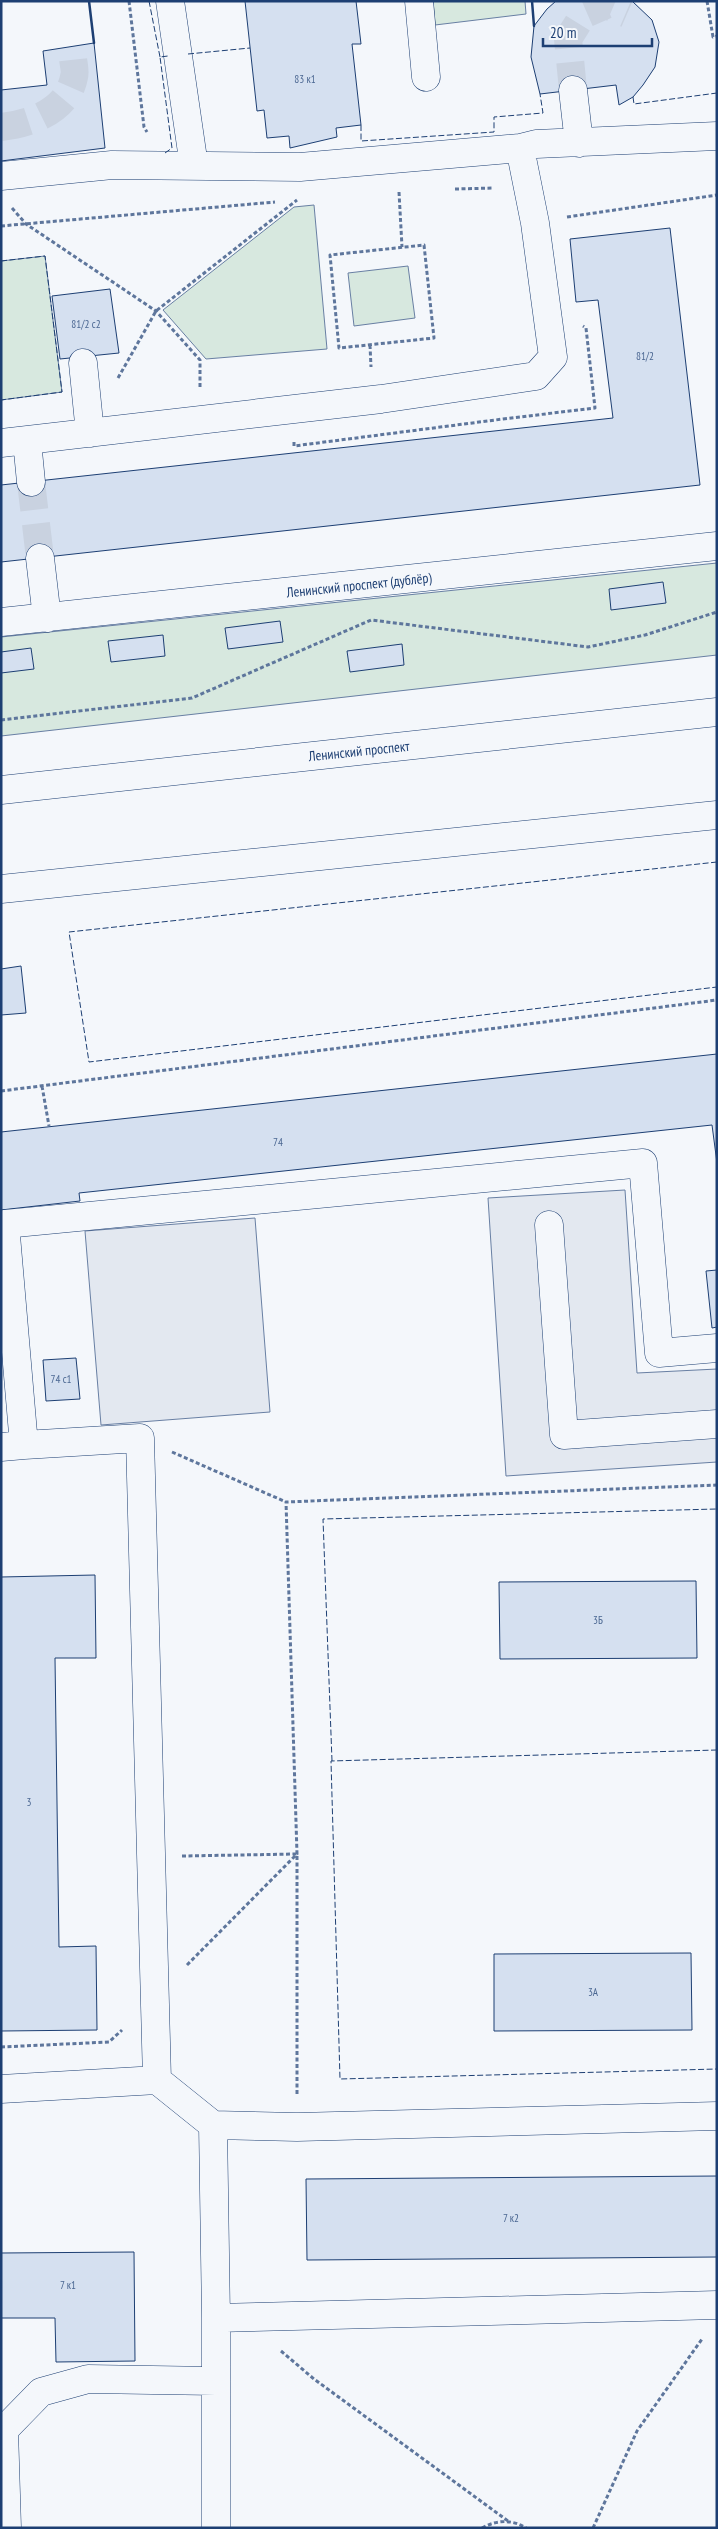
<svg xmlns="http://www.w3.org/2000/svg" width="718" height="2529" font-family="'PT Sans Narrow',sans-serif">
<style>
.green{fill:#d7e8df;stroke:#687fa3}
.parking{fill:#e3e8f0;stroke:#687fa3}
.building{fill:#d5e0f0;stroke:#1d3f73}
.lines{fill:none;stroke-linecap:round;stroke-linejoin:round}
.minor-tunnel{stroke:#c9d2e0;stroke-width:28;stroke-dasharray:28 14;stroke-linecap:butt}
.minor-casing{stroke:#1d3f73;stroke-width:29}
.major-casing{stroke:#1d3f73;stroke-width:29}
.path{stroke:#5e769c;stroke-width:3;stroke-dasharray:4 2.5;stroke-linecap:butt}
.minor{stroke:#f4f7fb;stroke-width:28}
.major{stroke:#f4f7fb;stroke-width:28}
.fence{stroke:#1d3f73;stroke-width:1;stroke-dasharray:6 2.5;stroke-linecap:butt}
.wall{stroke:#1d3f73;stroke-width:2.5}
.labels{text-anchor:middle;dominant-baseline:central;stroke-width:4;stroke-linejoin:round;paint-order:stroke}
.number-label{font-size:11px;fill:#4b6792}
.street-label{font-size:14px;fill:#1d3f73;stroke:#f4f7fb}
</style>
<rect width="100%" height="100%" fill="#f4f7fb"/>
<path class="green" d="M 433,1 L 525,1 L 526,14 L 435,25 Z
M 314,205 L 327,349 L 206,359 L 163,310 L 294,207 Z
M 45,256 L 62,392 L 1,400 L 1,261 Z
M 408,266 L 415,318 L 354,326 L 348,273 Z
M 717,563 L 717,655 L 1,736 L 1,637 Z"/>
<path class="parking" d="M 625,1190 L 637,1373 L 717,1369 L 717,1462 L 506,1476 L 488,1198 Z
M 255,1218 L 270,1412 L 101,1425 L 85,1231 Z"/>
<path class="building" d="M 245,1 L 356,1 L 361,44 L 352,44 L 361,125 L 336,128 L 337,137 L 290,148 L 289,136 L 267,138 L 264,110 L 257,111 Z
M 556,1 L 632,1 L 652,20 L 659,42 L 655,67 L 643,85 L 633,97 L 619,105 L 616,85 L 540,94 L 531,57 L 534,26 L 547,9 Z
M 94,43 L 105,148 L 1,161 L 1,90 L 47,85 L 43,51 Z
M 670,228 L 700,485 L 1,562 L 1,485 L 613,418 L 598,300 L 576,302 L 570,239 Z
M 110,289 L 119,353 L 60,359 L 52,296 Z
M 663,582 L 666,603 L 611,610 L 609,589 Z
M 280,621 L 283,642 L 228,649 L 225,628 Z
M 163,635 L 165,656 L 111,662 L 108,641 Z
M 402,644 L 404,665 L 350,672 L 347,651 Z
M 31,648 L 34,669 L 1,673 L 1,652 Z
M 21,966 L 26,1013 L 1,1015 L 1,969 Z
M 717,1054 L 717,1163 L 712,1125 L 79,1193 L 80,1201 L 1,1210 L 1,1132 Z
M 717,1270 L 717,1327 L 712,1328 L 706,1271 Z
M 76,1358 L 80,1399 L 46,1401 L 43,1360 Z
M 95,1575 L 96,1658 L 55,1658 L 59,1947 L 96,1946 L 97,2030 L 1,2031 L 1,1577 Z
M 696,1581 L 697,1658 L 500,1659 L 499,1582 Z
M 691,1953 L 692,2030 L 494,2031 L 494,1954 Z
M 717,2176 L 717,2257 L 307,2260 L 306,2179 Z
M 134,2252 L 135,2361 L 56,2362 L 55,2318 L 1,2318 L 1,2253 Z"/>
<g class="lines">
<path class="minor-tunnel" d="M 573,90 L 568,39 L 583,15 L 606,5 L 627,14
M 1,127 C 31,124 68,110 74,77 C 76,71 73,63 73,57
M 31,482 L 40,558"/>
<g class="minor-casing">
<path id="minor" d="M 170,1 L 194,166
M 419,1 L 426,77
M 573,90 L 579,143
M 1,176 L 112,165 L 300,167 L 520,148 L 536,144 L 717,136
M 83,363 L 90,433
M 27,441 L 31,482
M 1,443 L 381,399 L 536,376 L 553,357 L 535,223 L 520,148
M 40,558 L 47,618
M 1,622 L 717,546
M 549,1225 L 564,1435 L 717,1424
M 24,1445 L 140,1438 L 157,2080 L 213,2125 L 297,2127 L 717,2116
M 1,1447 L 24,1445 L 5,1224 L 643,1163 L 659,1353 L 717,1348
M 1,2089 L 157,2080
M 213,2125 L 216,2318 L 216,2528
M 216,2318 L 717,2305
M 7,2528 L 4,2430 L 41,2392 L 88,2379 L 216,2381"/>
</g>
<g class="major-casing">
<path id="major" d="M 1,790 L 717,712
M 1,889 L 717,815"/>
</g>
<path class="path" d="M 129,1 L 144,127 L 147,132
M 707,1 L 713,37 L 717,36
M 455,189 L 494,188
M 399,192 L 402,247
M 12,208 L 26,224 L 156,311 L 200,360 L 200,388
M 567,217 L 717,195
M 1,226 L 275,202
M 424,245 L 434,338 L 339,348 L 330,255 Z
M 370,345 L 371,367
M 118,378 L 156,311 L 297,200
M 503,419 L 595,408 L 586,328 L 583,326
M 294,442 L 294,446 L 503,419
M 1,720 L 192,698 L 371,620 L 588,647 L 645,635 L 717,612
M 42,1086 L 49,1126
M 1,1091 L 717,1000
M 172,1452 L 286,1502
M 182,1856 L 297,1854 L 297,2095
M 187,1965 L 297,1854 L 286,1502 L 717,1485
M 1,2047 L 109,2042 L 122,2030
M 281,2351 L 314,2379 L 508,2521
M 482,2528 C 496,2520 512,2519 526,2528
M 593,2528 L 637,2431 L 702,2339"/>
<use href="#minor" class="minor"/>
<use href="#major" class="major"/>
<path class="fence" d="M 149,1 L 160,57
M 188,54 L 250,48
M 633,97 L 634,104 L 717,93
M 361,125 L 361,141 L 494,132 L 494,117 L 543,113 L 540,94
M 165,153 L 172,148 L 160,57 L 168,56
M 1,261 L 45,256 L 62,392 L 1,400
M 717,862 L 69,932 L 89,1062 L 717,987
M 717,1750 L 331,1761 L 340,2079 L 717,2069
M 332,1761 L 323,1519 L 717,1509"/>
<path class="wall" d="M 89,1 L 94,43
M 532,1 L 534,26"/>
</g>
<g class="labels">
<g class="number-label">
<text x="305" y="79">83 к1</text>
<text x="86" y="324">81/2 с2</text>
<text x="645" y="356">81/2</text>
<text x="278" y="1142">74</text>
<text x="61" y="1379">74 с1</text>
<text x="598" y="1620">3Б</text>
<text x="29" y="1802">3</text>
<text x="593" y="1992">3А</text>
<text x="511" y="2218">7 к2</text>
<text x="68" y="2285">7 к1</text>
</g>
<g class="street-label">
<text transform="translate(359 585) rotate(-6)">Ленинский проспект (дублёр)</text>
<text transform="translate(359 751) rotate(-6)">Ленинский проспект</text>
</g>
</g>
<rect width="718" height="2529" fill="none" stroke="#1d3f73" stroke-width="5"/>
<path d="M543 38v8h109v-8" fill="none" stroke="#1d3f73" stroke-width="2.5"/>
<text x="550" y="38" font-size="15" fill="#1d3f73" stroke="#f4f7fb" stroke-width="4" paint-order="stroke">20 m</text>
</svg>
